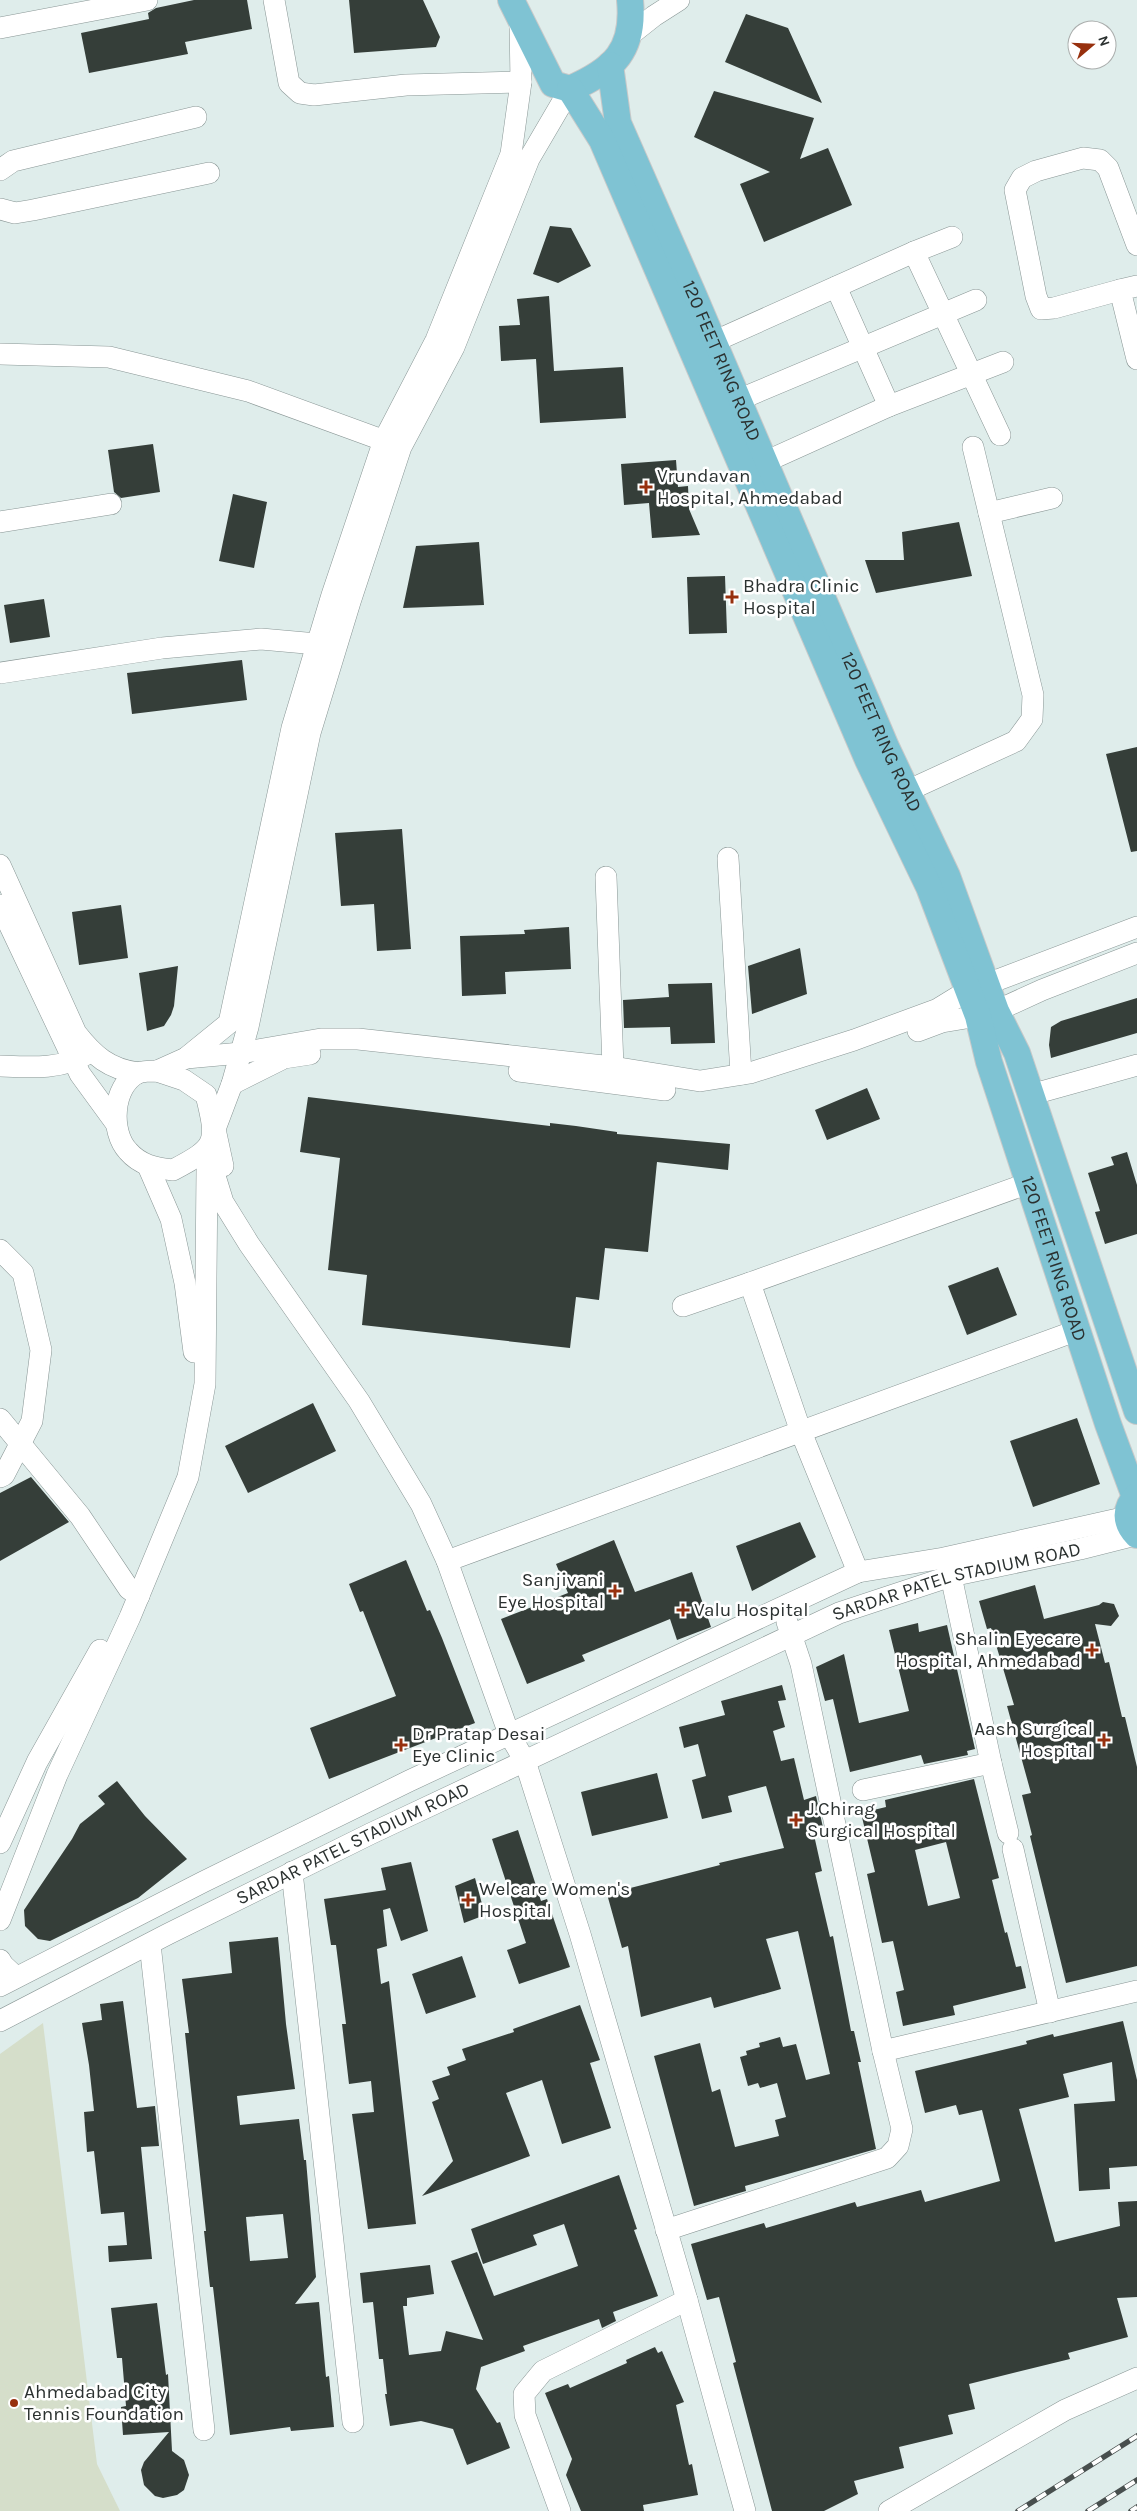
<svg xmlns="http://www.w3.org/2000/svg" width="1137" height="2511" font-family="Karla,sans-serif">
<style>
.green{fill:#d5deca}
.building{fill:#353e39;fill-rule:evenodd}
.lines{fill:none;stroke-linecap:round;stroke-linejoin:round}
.minor-casing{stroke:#899695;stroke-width:22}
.major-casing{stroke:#c8c9c9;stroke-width:28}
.minor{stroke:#fff;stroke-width:21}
.major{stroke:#7fc3d3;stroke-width:26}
.rail-casing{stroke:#484f4e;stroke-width:5.5}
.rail{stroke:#fff;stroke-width:4;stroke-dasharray:11;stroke-linecap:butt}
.poi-dot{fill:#97300e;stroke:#fff;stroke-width:2}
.labels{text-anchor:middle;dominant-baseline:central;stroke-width:5;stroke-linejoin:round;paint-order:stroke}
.street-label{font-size:19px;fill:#2b3130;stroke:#fff}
.poi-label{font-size:19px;fill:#2b3130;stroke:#fff;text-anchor:start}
</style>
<rect width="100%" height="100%" fill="#dfedeb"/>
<path class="green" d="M 43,2023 L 97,2464 L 120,2511 L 0,2511 L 0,2054 Z"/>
<path class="building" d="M 194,0 L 247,0 L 252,29 L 185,42 L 188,54 L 89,73 L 81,33 L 149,19 L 148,13 L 156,8 Z
M 349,0 L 423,0 L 440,37 L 436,47 L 354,53 Z
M 746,14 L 788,28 L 822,103 L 725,62 Z
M 714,91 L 814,118 L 800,159 L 828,148 L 852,205 L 764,242 L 740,184 L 770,172 L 694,137 Z
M 550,226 L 571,228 L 591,266 L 558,283 L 533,274 Z
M 549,296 L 554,371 L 623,367 L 626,418 L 540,423 L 536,359 L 501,361 L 499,326 L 520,325 L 517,299 Z
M 153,444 L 160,492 L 121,498 L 114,492 L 108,450 Z
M 676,460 L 678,487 L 688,486 L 689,509 L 700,535 L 652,538 L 649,503 L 624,505 L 621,464 Z
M 233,494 L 267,502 L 254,568 L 219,561 Z
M 959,522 L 972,576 L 876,593 L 865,560 L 904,560 L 902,532 Z
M 479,542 L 484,605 L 403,608 L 416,546 Z
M 725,576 L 727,633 L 689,634 L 687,577 Z
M 44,599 L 50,637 L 10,643 L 4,605 Z
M 242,660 L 247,700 L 132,714 L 127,673 Z
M 1137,747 L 1137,851 L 1131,852 L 1106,754 Z
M 402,829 L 411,949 L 377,951 L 374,904 L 341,906 L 335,833 Z
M 121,905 L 128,958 L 79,965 L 72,912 Z
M 569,927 L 571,969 L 505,972 L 506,994 L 462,996 L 460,936 L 525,934 L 524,930 Z
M 800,948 L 807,994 L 752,1014 L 748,966 Z
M 178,966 L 174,1006 L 171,1015 L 164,1026 L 147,1031 L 139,973 Z
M 712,983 L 715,1043 L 671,1044 L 670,1027 L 624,1028 L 623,1000 L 669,997 L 668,984 Z
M 1137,998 L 1137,1033 L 1051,1058 L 1049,1045 L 1051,1027 L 1061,1021 Z
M 867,1088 L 880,1119 L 827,1140 L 815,1110 Z
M 308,1097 L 550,1126 L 550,1123 L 576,1126 L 617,1132 L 617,1134 L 730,1144 L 728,1170 L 657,1162 L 648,1252 L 605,1248 L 599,1300 L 576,1297 L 570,1348 L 362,1325 L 367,1275 L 328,1270 L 340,1158 L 300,1152 Z
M 1127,1152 L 1137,1185 L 1137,1234 L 1105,1244 L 1095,1212 L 1100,1211 L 1088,1173 L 1114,1165 L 1111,1157 Z
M 998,1267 L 1017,1315 L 967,1335 L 948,1286 Z
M 313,1403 L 336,1451 L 248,1493 L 225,1446 Z
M 1077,1418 L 1100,1484 L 1033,1507 L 1010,1441 Z
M 31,1477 L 69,1522 L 0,1561 L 0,1493 Z
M 800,1522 L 816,1557 L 752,1591 L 736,1546 Z
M 614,1540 L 635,1592 L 692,1572 L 711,1627 L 677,1640 L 670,1619 L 582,1655 L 585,1661 L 527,1684 L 501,1619 L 568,1593 L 556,1564 Z
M 406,1560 L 427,1611 L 430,1610 L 442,1638 L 475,1723 L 329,1779 L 310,1728 L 396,1696 L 363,1611 L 360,1612 L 349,1584 Z
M 1035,1585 L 1044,1619 L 1099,1605 L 1103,1602 L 1114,1604 L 1119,1616 L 1111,1626 L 1095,1624 L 1105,1663 L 1109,1662 L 1122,1717 L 1125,1717 L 1137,1767 L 1137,1966 L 1066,1983 L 1030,1836 L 1032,1835 L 1022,1795 L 1031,1793 L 1007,1706 L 1014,1705 L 991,1628 L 987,1629 L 979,1601 Z
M 918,1623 L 919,1632 L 947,1625 L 975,1749 L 967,1751 L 968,1755 L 924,1764 L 921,1755 L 850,1772 L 833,1699 L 825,1701 L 816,1667 L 844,1654 L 859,1723 L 909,1711 L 889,1630 Z
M 782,1685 L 786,1700 L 778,1701 L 785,1727 L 773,1731 L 781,1761 L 794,1758 L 804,1800 L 816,1796 L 824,1832 L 814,1835 L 822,1871 L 815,1873 L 830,1937 L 833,1936 L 851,2031 L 854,2031 L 861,2062 L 858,2062 L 876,2149 L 745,2186 L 746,2191 L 694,2206 L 654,2056 L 700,2043 L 712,2092 L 720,2089 L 735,2147 L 779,2136 L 775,2120 L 786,2117 L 777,2083 L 760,2088 L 758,2083 L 748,2086 L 740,2057 L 747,2055 L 746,2051 L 760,2047 L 759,2043 L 780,2037 L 783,2047 L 796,2044 L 806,2080 L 830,2074 L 798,1931 L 766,1939 L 781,1989 L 714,2008 L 711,1997 L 641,2017 L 628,1946 L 622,1948 L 607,1894 L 720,1865 L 719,1863 L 784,1848 L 766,1786 L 728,1796 L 732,1812 L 702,1819 L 692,1780 L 706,1776 L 698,1744 L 684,1748 L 679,1727 L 725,1715 L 721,1701 Z
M 657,1773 L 668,1818 L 592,1836 L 581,1792 Z
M 974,1779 L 999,1878 L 992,1880 L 1005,1933 L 1007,1932 L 1016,1967 L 1021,1966 L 1026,1988 L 953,2006 L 955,2015 L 903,2026 L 896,1992 L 904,1990 L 893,1941 L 882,1943 L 867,1874 L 875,1872 L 861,1813 L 886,1807 L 885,1800 ZM 946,1842 L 960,1898 L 928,1906 L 915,1850 Z
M 117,1781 L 145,1816 L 187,1859 L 138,1898 L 50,1941 L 38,1939 L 25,1926 L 24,1910 L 72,1839 L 80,1824 L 105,1804 L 98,1796 Z
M 518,1830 L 541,1901 L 547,1899 L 570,1967 L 519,1984 L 507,1950 L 526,1943 L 492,1839 Z
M 411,1862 L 428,1931 L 401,1941 L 390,1908 L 383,1910 L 387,1946 L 377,1949 L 381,1984 L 389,1981 L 416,2224 L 368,2229 L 352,2114 L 374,2112 L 371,2081 L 349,2084 L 342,2024 L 346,2024 L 336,1945 L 331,1945 L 324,1899 L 386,1890 L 381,1868 Z
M 475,1878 L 485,1915 L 464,1923 L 455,1886 Z
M 278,1937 L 286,2024 L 295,2089 L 237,2096 L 240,2125 L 299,2119 L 304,2160 L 306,2160 L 316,2277 L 295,2304 L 319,2302 L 326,2377 L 329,2376 L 334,2427 L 291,2431 L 290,2427 L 230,2435 L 213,2287 L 210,2287 L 204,2231 L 206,2231 L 185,2033 L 189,2033 L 182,1979 L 232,1973 L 229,1942 ZM 283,2214 L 288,2258 L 250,2261 L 246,2217 Z
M 462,1956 L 476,1997 L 426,2014 L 412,1974 Z
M 123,2001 L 137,2108 L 155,2106 L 159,2146 L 141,2147 L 152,2259 L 109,2262 L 108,2246 L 127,2245 L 124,2212 L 101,2214 L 94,2151 L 87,2152 L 84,2112 L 94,2111 L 89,2065 L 82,2023 L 102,2020 L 100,2004 Z
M 580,2005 L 600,2060 L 590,2063 L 611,2128 L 562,2144 L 542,2080 L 506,2093 L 530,2156 L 422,2196 L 453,2161 L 432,2102 L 439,2099 L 432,2081 L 450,2075 L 447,2067 L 466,2060 L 462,2049 L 514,2032 L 513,2029 Z
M 1123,2021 L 1137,2080 L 1137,2166 L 1109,2168 L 1110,2189 L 1079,2191 L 1074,2104 L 1115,2101 L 1112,2062 L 1063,2074 L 1069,2097 L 1019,2109 L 1055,2242 L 1120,2226 L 1118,2202 L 1137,2201 L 1137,2297 L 1117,2298 L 1128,2337 L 1068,2353 L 1070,2359 L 969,2384 L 975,2409 L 948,2415 L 953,2434 L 899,2447 L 904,2468 L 854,2481 L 858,2494 L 824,2511 L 772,2511 L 733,2363 L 736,2362 L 719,2297 L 707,2300 L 691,2244 L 764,2223 L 766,2228 L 855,2202 L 857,2207 L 921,2190 L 925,2202 L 1000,2181 L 982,2110 L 959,2115 L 956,2105 L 925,2113 L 915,2071 L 1027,2044 L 1026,2041 L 1053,2034 L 1054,2037 Z
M 619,2175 L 637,2229 L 634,2230 L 658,2296 L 613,2312 L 616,2321 L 602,2328 L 599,2319 L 523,2346 L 525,2351 L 481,2367 L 476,2389 L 497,2423 L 500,2422 L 510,2448 L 467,2465 L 453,2429 L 421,2421 L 390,2426 L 385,2394 L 387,2394 L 383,2359 L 379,2359 L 373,2302 L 363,2303 L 360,2273 L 430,2265 L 434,2294 L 407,2298 L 407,2306 L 403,2306 L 409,2355 L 441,2351 L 446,2331 L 483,2340 L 451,2261 L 477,2252 L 494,2296 L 578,2266 L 564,2224 L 533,2235 L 537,2245 L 483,2264 L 471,2229 Z
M 157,2303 L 166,2375 L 168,2374 L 172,2451 L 184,2460 L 189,2475 L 184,2490 L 177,2495 L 163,2498 L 155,2496 L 144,2485 L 141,2470 L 144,2462 L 169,2432 L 123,2435 L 121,2407 L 126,2406 L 122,2358 L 117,2358 L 111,2308 Z
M 655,2347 L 658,2353 L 662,2351 L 684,2402 L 676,2405 L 689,2465 L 692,2464 L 698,2495 L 643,2505 L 644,2511 L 581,2511 L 566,2475 L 572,2459 L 545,2393 L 568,2384 L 570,2388 L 627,2363 L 626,2360 Z"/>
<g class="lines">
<g class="minor-casing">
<g id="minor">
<path d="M 274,0 L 289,83 L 300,93 L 314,95 L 406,85 L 521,82"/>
<path d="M 0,28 L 147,0"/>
<path d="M 630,35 L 654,16 L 679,0"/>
<path d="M 0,170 L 13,161 L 196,117"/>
<path d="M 0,209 L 15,213 L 33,210 L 209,173"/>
<path d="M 914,252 L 952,237"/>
<path d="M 1137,286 L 1120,290 L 1137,359"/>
<path d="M 836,287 L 889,406"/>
<path d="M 1120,290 L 1054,308 L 1041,309 L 1036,296 L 1015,190 L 1022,178 L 1036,171 L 1083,158 L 1100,160 L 1108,168 L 1137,245"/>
<path d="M 713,342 L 914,252 L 1000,435"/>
<path d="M 0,354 L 109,357 L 248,391 L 396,445"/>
<path d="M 738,400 L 976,300"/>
<path d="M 765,462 L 889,406 L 1003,362"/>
<path d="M 989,513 L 1052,498"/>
<path d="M 0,522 L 111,504"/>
<path d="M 0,673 L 162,648 L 261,639 L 317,644"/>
<path d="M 907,791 L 1016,741 L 1032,719 L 1033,695 L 973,447"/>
<path d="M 728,858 L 741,1074"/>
<path d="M 0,865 L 76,1033 C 94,1056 109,1069 138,1073"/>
<path d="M 606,877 L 613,1067"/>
<path d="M 0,905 L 80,1074 L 115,1122"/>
<path d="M 987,984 L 1137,927"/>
<path d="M 996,1011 L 1042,990 L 1137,953"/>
<path d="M 918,1031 L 942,1022 L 978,1016"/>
<path d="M 186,1058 L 241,1053 L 321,1039 L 358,1039 L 613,1067 L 700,1081 L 750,1073 L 854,1040 L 938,1009 L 969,990"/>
<path d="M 0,1066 C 27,1067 61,1070 85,1055"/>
<path d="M 157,1071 L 186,1058 L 229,1023 L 292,728 L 332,595 L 384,440 L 436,340 L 511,154 L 521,82 L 520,21"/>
<path d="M 157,1071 L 184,1080 L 206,1095 C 218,1143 217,1147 173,1170 C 155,1168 140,1165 128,1151 C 110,1132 112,1086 138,1073 C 143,1071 152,1071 157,1071 Z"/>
<path d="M 519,1071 L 665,1090"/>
<path d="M 232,1084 L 284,1058 L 310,1054"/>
<path d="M 1030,1095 L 1137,1065"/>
<path d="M 207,1150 L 223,1202 L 249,1244 L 359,1401 L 421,1504 L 447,1561 L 509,1734 L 525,1761 L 580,1934 L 687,2300 L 745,2511"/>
<path d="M 148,1166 L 171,1219 L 185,1283 L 194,1352"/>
<path d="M 223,1166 L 215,1129 L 232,1084 L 248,1027 L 310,733 L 350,602 L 401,447 L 454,347 L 529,159 L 570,89"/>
<path d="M 0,1250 L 23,1273 L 41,1350 L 32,1421 L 4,1475 L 0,1477"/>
<path d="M 683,1306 L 750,1283"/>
<path d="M 0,1419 L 80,1516 L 129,1589 L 139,1596"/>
<path d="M 447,1561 L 1078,1330"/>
<path d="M 946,1563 L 951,1576 L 991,1763 L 1008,1833"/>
<path d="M 858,1572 L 801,1432 L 750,1283 L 1029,1183"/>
<path d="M 863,1790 L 991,1763"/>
<path d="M 0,1843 L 37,1762 L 100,1650"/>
<path d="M 1013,1849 L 1050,2012"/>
<path d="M 292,1872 L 353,2422"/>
<path d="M 0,1920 L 57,1775 L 130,1617 L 188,1477 L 205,1384 L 207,1170"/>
<path d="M 150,1944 L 204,2430"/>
<path d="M 0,1960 L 3,1965 L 16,1977"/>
<path d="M 0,1986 L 203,1882 L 409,1781 L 858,1572 L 944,1558 L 1127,1517"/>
<path id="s1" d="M 0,2021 L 168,1934 L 370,1834 L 839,1613 L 951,1576 L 1080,1549 L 1136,1535"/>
<path d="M 883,2051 L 1137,1991"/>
<path d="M 666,2230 L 887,2158 L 898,2146 L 902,2129 L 883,2051 L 801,1664 L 787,1622"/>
<path d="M 560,2511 L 525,2415 L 524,2394 L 543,2371 L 687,2300"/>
<path d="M 889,2511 L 1065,2410 L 1137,2378"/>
</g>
</g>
<g class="major-casing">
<g id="major">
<path d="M 511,0 L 553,84 L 570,89 C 614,70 635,50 630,0"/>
<path id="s2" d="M 610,65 L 618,123 L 693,294 L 886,747 L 947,876 L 996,1011 L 1017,1053 L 1137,1411"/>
<path id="s3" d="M 570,89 L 602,140 L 868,760 L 929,887 L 978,1016 L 989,1062 L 1108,1424 L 1135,1497"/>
<path d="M 1137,1496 C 1124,1508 1125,1523 1137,1535"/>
</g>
</g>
<use href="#minor" class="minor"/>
<use href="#major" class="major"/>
<g class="rail-casing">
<path id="rail" d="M 1018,2511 L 1137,2436
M 1088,2511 L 1137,2480
M 1131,2511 L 1137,2507"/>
</g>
<use href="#rail" class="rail"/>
</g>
<g class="poi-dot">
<path d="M643.5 479.5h5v5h5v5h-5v5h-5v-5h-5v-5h5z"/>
<path d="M729.5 589.5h5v5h5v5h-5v5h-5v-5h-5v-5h5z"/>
<path d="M612.5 1583.5h5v5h5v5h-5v5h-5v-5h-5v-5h5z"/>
<path d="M680.5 1602.5h5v5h5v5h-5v5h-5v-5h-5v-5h5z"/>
<path d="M1089.5 1642.5h5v5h5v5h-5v5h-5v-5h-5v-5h5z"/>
<path d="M1101.5 1732.5h5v5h5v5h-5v5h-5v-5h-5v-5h5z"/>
<path d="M398.5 1737.5h5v5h5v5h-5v5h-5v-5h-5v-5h5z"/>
<path d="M793.5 1812.5h5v5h5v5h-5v5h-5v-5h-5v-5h5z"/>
<path d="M465.5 1892.5h5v5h5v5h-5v5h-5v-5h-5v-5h5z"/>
<circle cx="14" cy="2403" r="5"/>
</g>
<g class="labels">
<g class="street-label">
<text stroke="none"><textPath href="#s2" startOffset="318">120 FEET RING ROAD</textPath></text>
<text stroke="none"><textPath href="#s2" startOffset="722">120 FEET RING ROAD</textPath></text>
<text stroke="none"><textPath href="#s3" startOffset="1268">120 FEET RING ROAD</textPath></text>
<text stroke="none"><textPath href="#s1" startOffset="1055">SARDAR PATEL STADIUM ROAD</textPath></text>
<text stroke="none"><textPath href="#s1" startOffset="395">SARDAR PATEL STADIUM ROAD</textPath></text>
</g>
<g class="poi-label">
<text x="657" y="476">Vrundavan<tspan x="657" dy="22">Hospital, Ahmedabad</tspan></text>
<text x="743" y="586">Bhadra Clinic<tspan x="743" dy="22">Hospital</tspan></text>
<text x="604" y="1580" text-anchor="end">Sanjivani<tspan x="604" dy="22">Eye Hospital</tspan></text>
<text x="694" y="1610">Valu Hospital</text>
<text x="1081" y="1639" text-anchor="end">Shalin Eyecare<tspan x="1081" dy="22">Hospital, Ahmedabad</tspan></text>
<text x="1093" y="1729" text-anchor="end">Aash Surgical<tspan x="1093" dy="22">Hospital</tspan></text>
<text x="412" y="1734">Dr Pratap Desai<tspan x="412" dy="22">Eye Clinic</tspan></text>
<text x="807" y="1809">J.Chirag<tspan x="807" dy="22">Surgical Hospital</tspan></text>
<text x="479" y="1889">Welcare Women's<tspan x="479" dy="22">Hospital</tspan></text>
<text x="24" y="2392">Ahmedabad City<tspan x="24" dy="22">Tennis Foundation</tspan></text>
</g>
</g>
<g transform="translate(1092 45) rotate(71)"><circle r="24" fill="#ffffff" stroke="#aaadac"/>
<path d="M0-4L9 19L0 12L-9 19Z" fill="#97300e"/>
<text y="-8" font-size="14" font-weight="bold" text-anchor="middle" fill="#2b3130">N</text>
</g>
</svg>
